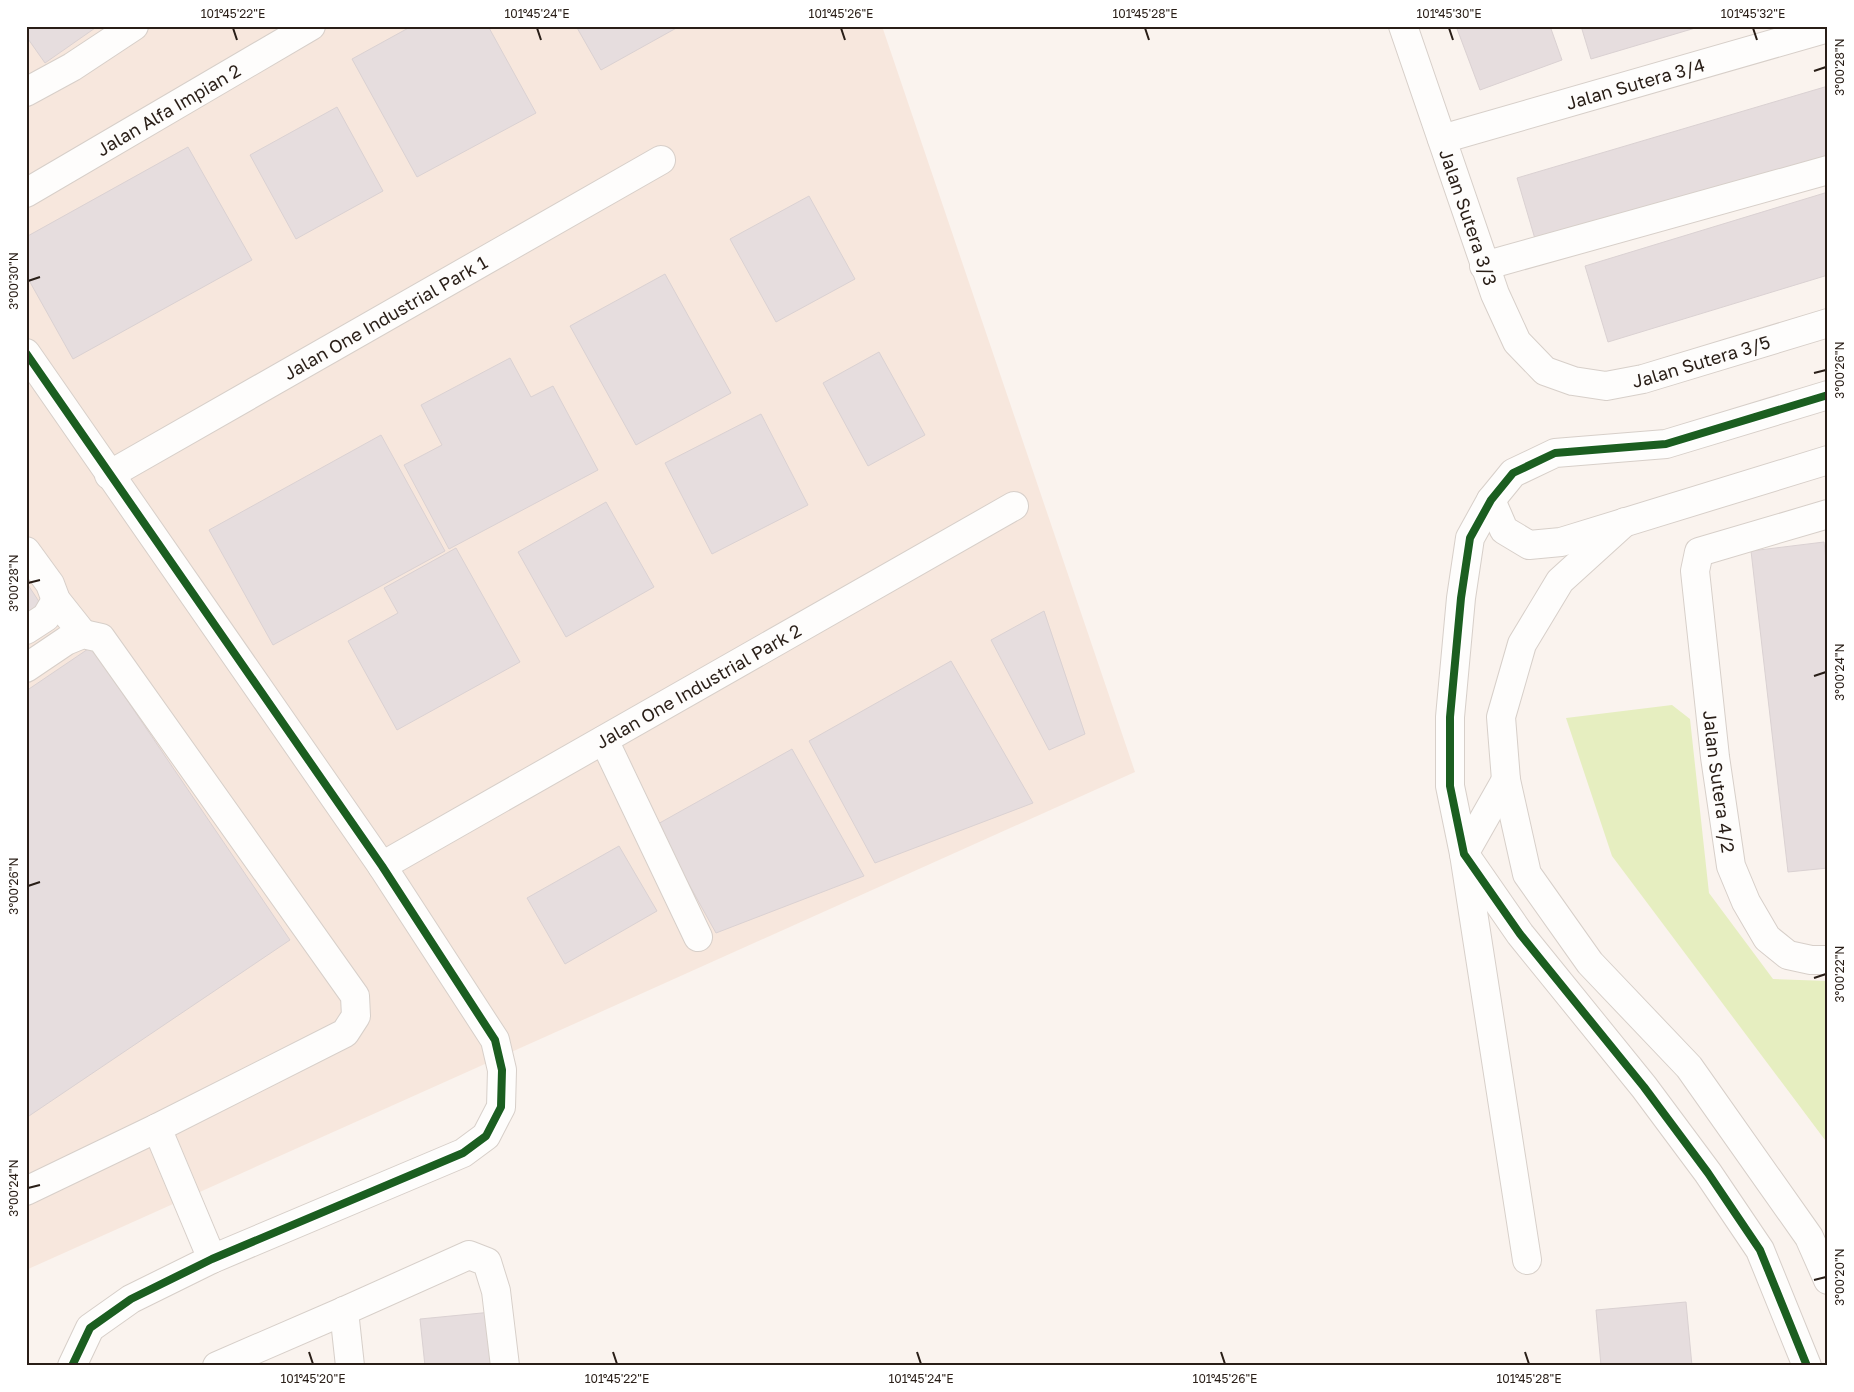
<svg xmlns="http://www.w3.org/2000/svg" width="1854" height="1392" font-family="'Golos Text',sans-serif">
<style>
.built{fill:#f7e7dd}
.green{fill:#e6eec0}
.building{fill:#e6ddde;stroke:#dad1d2}
.lines{fill:none;stroke-linecap:round;stroke-linejoin:round}
.minor-casing{stroke:#d7cfc9;stroke-width:30}
.minor{stroke:#fefdfc;stroke-width:28}
.cycleway-casing{stroke:#fff;stroke-width:11}
.cycleway{stroke:#1b5e20;stroke-width:8}
.ticks{fill:none;stroke:#291e17;stroke-width:2}
.labels{text-anchor:middle;dominant-baseline:central;stroke-width:4.5;stroke-linejoin:round;paint-order:stroke}
.street-label{font-size:18px;fill:#291e17;stroke:#fff}
.neatline{fill:none;stroke:#291e17;stroke-width:2}
.ticks-label{font-size:12px;text-anchor:middle;fill:#291e17}
</style>
<rect width="100%" height="100%" fill="#faf3ee"/>
<path class="built" d="M 26,26 L 882,26 L 1135,772 L 26,1270 Z"/>
<path class="green" d="M 1672,705 L 1690,719 L 1709,893 L 1773,979 L 1828,981 L 1828,1144 L 1612,856 L 1566,718 Z"/>
<path class="building" d="M 26,26 L 98,26 L 45,63 L 26,36 Z
M 412,26 L 488,26 L 536,113 L 417,177 L 352,59 Z
M 576,26 L 680,26 L 601,70 Z
M 1456,26 L 1550,26 L 1562,60 L 1480,90 Z
M 1581,26 L 1702,26 L 1591,59 Z
M 1828,86 L 1828,163 L 1538,249 L 1517,178 Z
M 337,107 L 383,191 L 296,239 L 250,155 Z
M 188,147 L 252,260 L 73,359 L 26,275 L 26,237 Z
M 1828,192 L 1828,275 L 1608,342 L 1585,266 Z
M 809,196 L 855,279 L 776,322 L 730,239 Z
M 665,274 L 731,393 L 636,445 L 570,326 Z
M 879,352 L 925,435 L 868,466 L 823,383 Z
M 510,358 L 531,397 L 553,386 L 598,470 L 449,549 L 404,465 L 442,445 L 421,405 Z
M 761,414 L 808,505 L 712,554 L 665,463 Z
M 381,435 L 445,551 L 273,645 L 209,530 Z
M 606,502 L 654,587 L 566,637 L 518,552 Z
M 1824,542 L 1828,578 L 1828,868 L 1788,872 L 1751,551 Z
M 456,548 L 520,662 L 397,730 L 348,641 L 398,613 L 384,588 Z
M 26,582 L 42,606 L 26,617 Z
M 1044,611 L 1085,734 L 1049,750 L 991,640 Z
M 91,647 L 290,940 L 26,1118 L 26,691 Z
M 951,661 L 1033,803 L 875,863 L 809,741 Z
M 792,749 L 864,876 L 716,933 L 656,825 Z
M 619,846 L 657,911 L 565,964 L 527,898 Z
M 1686,1302 L 1692,1366 L 1601,1366 L 1596,1310 Z
M 492,1312 L 497,1366 L 425,1366 L 420,1319 Z"/>
<g class="lines">
<g class="minor-casing">
<g id="minor">
<path id="s1" d="M 1403,26 L 1495,294 L 1517,342 L 1545,371 L 1573,381 L 1606,386 L 1643,379 L 1828,323"/>
<path d="M 26,92 L 72,67 L 134,26"/>
<path id="s2" d="M 1442,139 L 1828,28"/>
<path id="s3" d="M 26,193 L 311,26"/>
<path d="M 1484,266 L 1828,170"/>
<path d="M 26,353 L 382,866 L 495,1040 L 502,1070 L 501,1107 L 486,1136 L 463,1153 L 212,1259 L 131,1299 L 90,1328 L 72,1366"/>
<path id="s4" d="M 109,475 L 661,160"/>
<path d="M 1491,500 L 1504,530 L 1529,545 L 1561,542 L 1828,460"/>
<path id="s5" d="M 1828,514 L 1699,552 L 1695,571 L 1715,757 L 1731,866 L 1746,902 L 1767,938 L 1788,955 L 1811,960 L 1828,960"/>
<path d="M 1625,522 L 1560,581 L 1522,644 L 1501,717 L 1506,780 L 1527,874 L 1590,963 L 1689,1067 L 1809,1237 L 1828,1280"/>
<path d="M 26,551 L 50,584 L 56,600 L 83,634"/>
<path d="M 26,630 L 46,617 L 56,600"/>
<path d="M 26,668 L 66,641 L 83,634 L 101,638 L 355,996 L 356,1016 L 345,1033 L 157,1128 L 26,1191"/>
<path d="M 604,740 L 698,937"/>
<path d="M 1464,854 L 1506,780"/>
<path d="M 1468,859 L 1520,934 L 1644,1087 L 1708,1173 L 1760,1250 L 1807,1366"/>
<path id="s6" d="M 382,866 L 1014,506"/>
<path d="M 157,1128 L 212,1259"/>
<path d="M 1527,1260 L 1464,854 L 1450,786 L 1450,717 L 1461,598 L 1470,538 L 1491,500 L 1513,473 L 1555,453 L 1666,444 L 1828,395"/>
<path d="M 344,1311 L 350,1366"/>
<path d="M 217,1366 L 344,1311 L 469,1255 L 487,1262 L 496,1291 L 505,1366"/>
</g>
</g>
<use href="#minor" class="minor"/>
<g class="cycleway-casing">
<path id="cycleway" d="M 26,353 L 382,866 L 495,1040 L 502,1070 L 501,1107 L 486,1136 L 463,1153 L 212,1259 L 131,1299 L 90,1328 L 72,1366
M 1807,1366 L 1760,1250 L 1708,1173 L 1644,1087 L 1520,934 L 1464,854 L 1450,786 L 1450,717 L 1461,598 L 1470,538 L 1491,500 L 1513,473 L 1555,453 L 1666,444 L 1828,395"/>
</g>
<use href="#cycleway" class="cycleway"/>
</g>
<path class="ticks" d="M 233,28 L 237,40M 537,28 L 541,40M 841,28 L 845,40M 1145,28 L 1149,40M 1449,28 L 1453,40M 1753,28 L 1757,40M 1814,71 L 1826,67M 28,281 L 40,277M 1814,373 L 1826,370M 28,583 L 40,580M 1814,676 L 1826,672M 28,886 L 40,882M 1814,978 L 1826,974M 28,1188 L 40,1185M 1814,1280 L 1826,1277M 309,1352 L 313,1364M 613,1352 L 617,1364M 917,1352 L 921,1364M 1221,1352 L 1225,1364M 1525,1352 L 1529,1364"/>
<g class="labels">
<g class="street-label">
<text stroke="none"><textPath href="#s2" startOffset="201">Jalan Sutera 3/4</textPath></text>
<text stroke="none"><textPath href="#s3" startOffset="165">Jalan Alfa Impian 2</textPath></text>
<text stroke="none"><textPath href="#s1" startOffset="202">Jalan Sutera 3/3</textPath></text>
<text stroke="none"><textPath href="#s4" startOffset="318">Jalan One Industrial Park 1</textPath></text>
<text stroke="none"><textPath href="#s1" startOffset="538">Jalan Sutera 3/5</textPath></text>
<text stroke="none"><textPath href="#s6" startOffset="364">Jalan One Industrial Park 2</textPath></text>
<text stroke="none"><textPath href="#s5" startOffset="366">Jalan Sutera 4/2</textPath></text>
</g>
</g>
<rect width="1854" height="1392" fill="none" stroke="#ffffff" stroke-width="55"/>
<rect x="28" y="28" width="1798" height="1336" class="neatline"/>
<g class="ticks-label">
<text x="233" y="18">101°45'22"E</text>
<text x="537" y="18">101°45'24"E</text>
<text x="841" y="18">101°45'26"E</text>
<text x="1145" y="18">101°45'28"E</text>
<text x="1449" y="18">101°45'30"E</text>
<text x="1753" y="18">101°45'32"E</text>
<text transform="translate(1840 67) rotate(-90)" y="4">3°00'28"N</text>
<text transform="translate(14 281) rotate(-90)" y="4">3°00'30"N</text>
<text transform="translate(1840 370) rotate(-90)" y="4">3°00'26"N</text>
<text transform="translate(14 583) rotate(-90)" y="4">3°00'28"N</text>
<text transform="translate(1840 672) rotate(-90)" y="4">3°00'24"N</text>
<text transform="translate(14 886) rotate(-90)" y="4">3°00'26"N</text>
<text transform="translate(1840 974) rotate(-90)" y="4">3°00'22"N</text>
<text transform="translate(14 1188) rotate(-90)" y="4">3°00'24"N</text>
<text transform="translate(1840 1277) rotate(-90)" y="4">3°00'20"N</text>
<text x="313" y="1383">101°45'20"E</text>
<text x="617" y="1383">101°45'22"E</text>
<text x="921" y="1383">101°45'24"E</text>
<text x="1225" y="1383">101°45'26"E</text>
<text x="1529" y="1383">101°45'28"E</text>
</g>
</svg>
